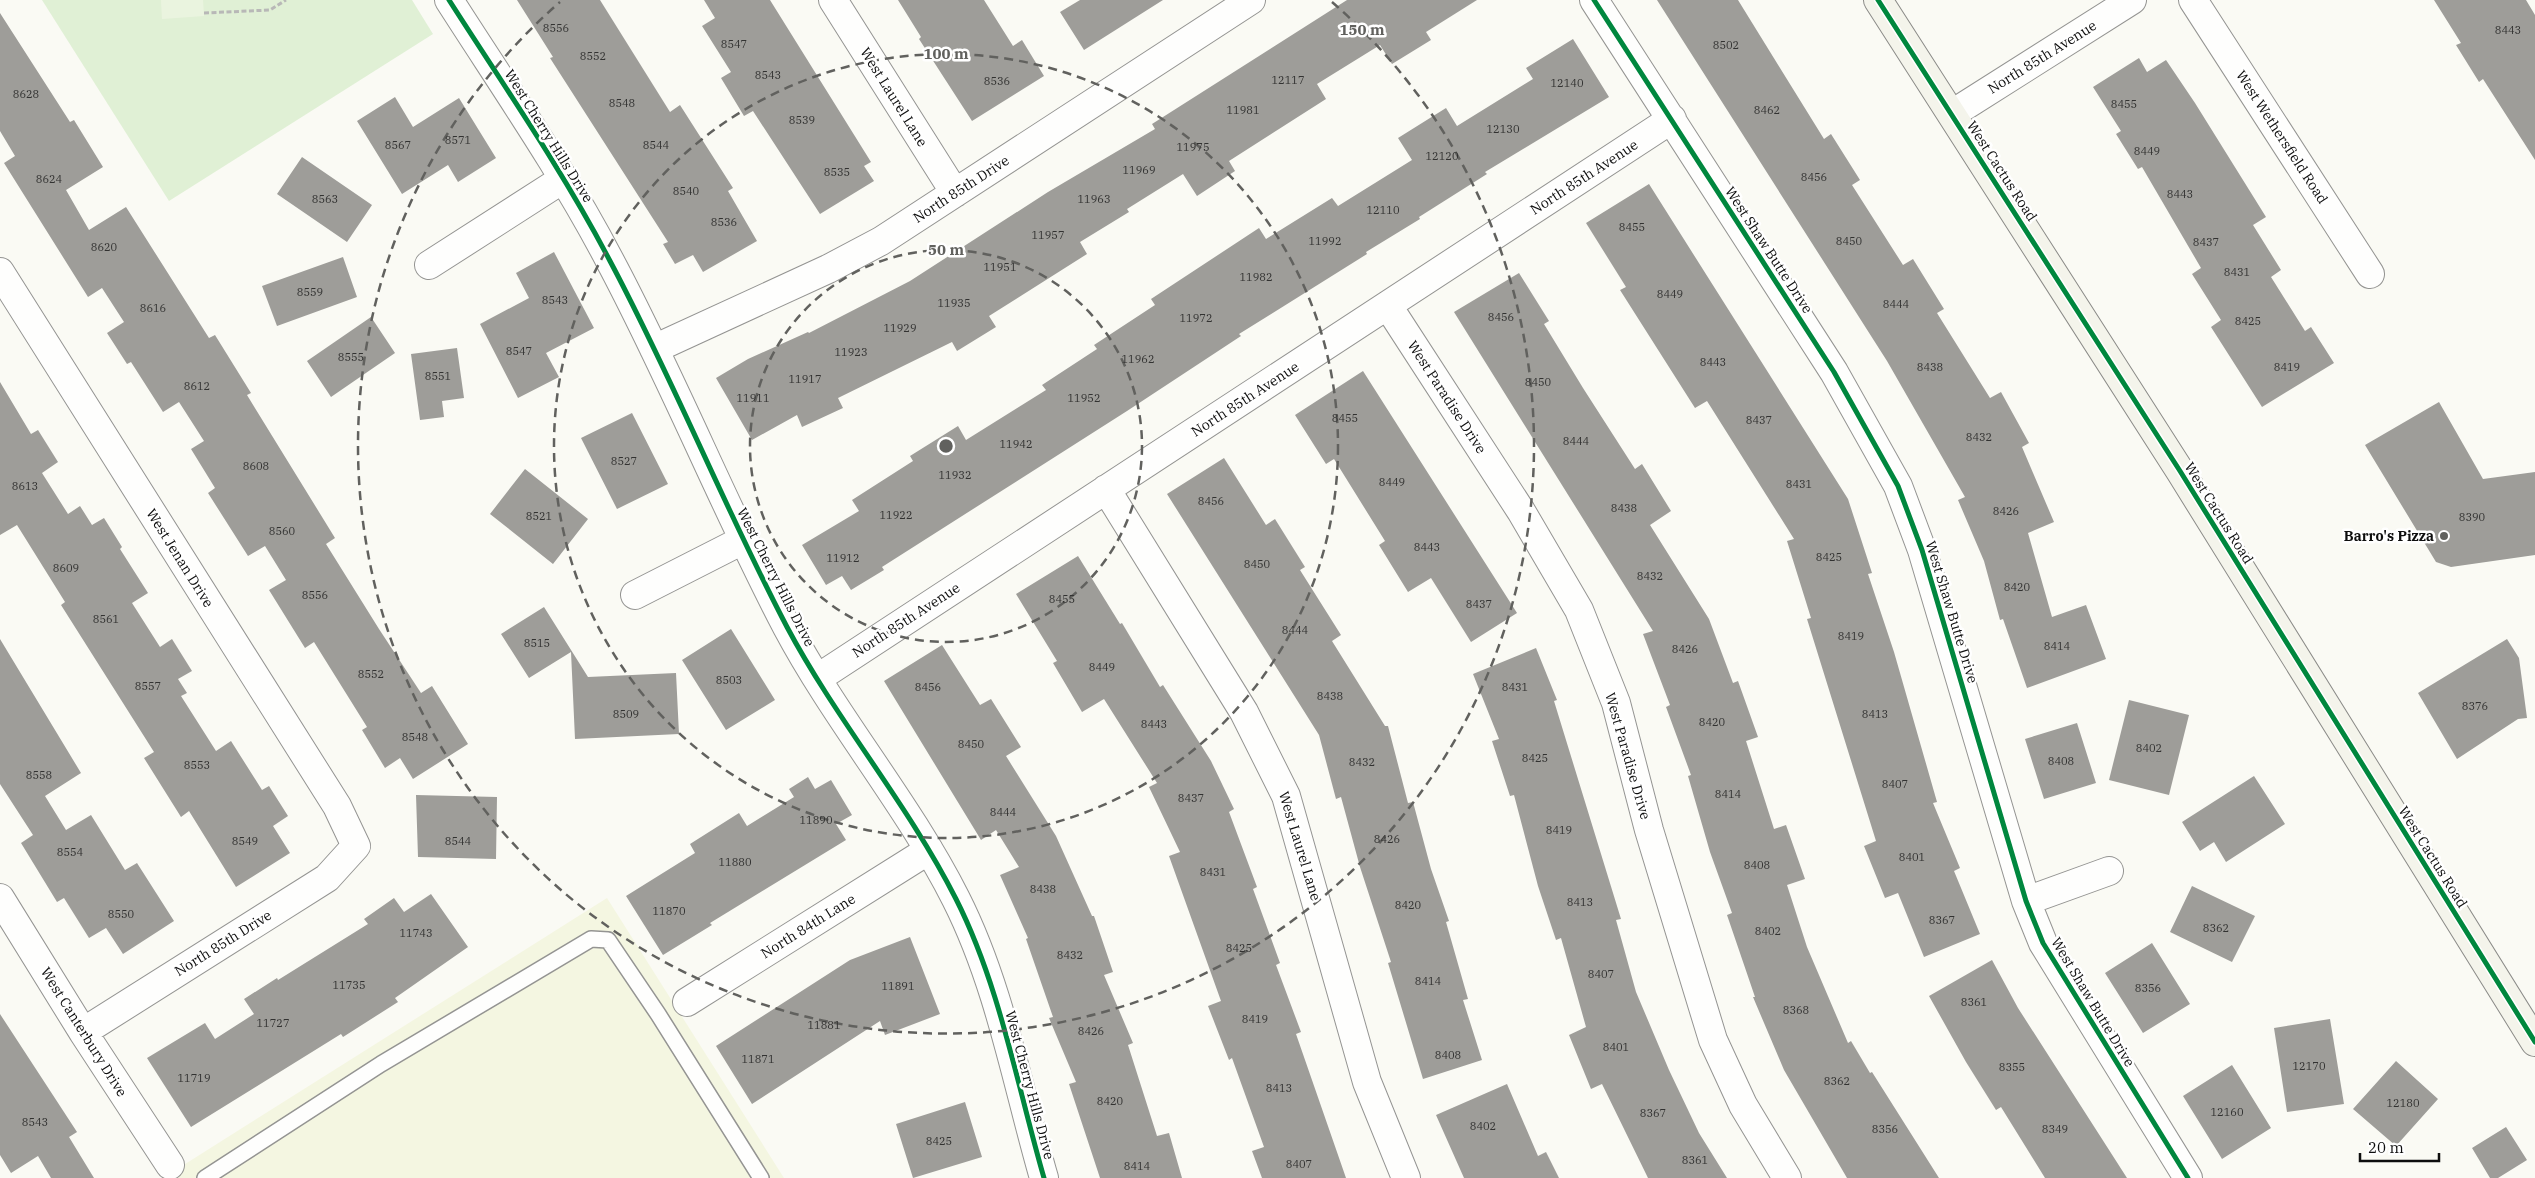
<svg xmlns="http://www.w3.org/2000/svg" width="2535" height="1178" font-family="'IBM Plex Serif',serif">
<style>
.farmland{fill:#f4f6e1}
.green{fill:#e0f0d5}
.pitch{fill:#eaf4df}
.building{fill:#9e9d99}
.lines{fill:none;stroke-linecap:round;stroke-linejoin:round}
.service-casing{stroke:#949492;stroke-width:18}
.minor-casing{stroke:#949492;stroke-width:30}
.secondary-casing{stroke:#8b8b88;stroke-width:30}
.path{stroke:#b8b8b7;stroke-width:3;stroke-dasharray:5 2.5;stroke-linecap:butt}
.service{stroke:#fefefd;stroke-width:15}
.minor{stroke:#fefefd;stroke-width:28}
.secondary{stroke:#f4f4eb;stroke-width:28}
.cycleway-casing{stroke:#fff;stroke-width:8}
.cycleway{stroke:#00873e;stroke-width:5}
.ring{fill:none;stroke:#61615e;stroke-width:2.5;stroke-dasharray:9 6}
.poi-dot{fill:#61615e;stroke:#fff;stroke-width:2}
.labels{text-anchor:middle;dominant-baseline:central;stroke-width:5;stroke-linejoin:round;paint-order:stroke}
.number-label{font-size:11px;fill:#323231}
.street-label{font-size:14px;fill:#0e0e0e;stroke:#fff}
.poi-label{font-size:14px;font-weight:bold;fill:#0e0e0e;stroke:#fff;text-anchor:end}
.centre{fill:#61615e;stroke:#fff;stroke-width:2.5}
.ring-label{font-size:15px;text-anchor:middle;font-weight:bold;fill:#61615e;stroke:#fff;stroke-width:5;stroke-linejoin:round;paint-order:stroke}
</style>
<rect width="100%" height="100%" fill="#fafaf4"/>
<path class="farmland" d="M 607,898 L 784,1178 L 163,1178 Z"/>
<path class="green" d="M 42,0 L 412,0 L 433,34 L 169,201 Z"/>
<path class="pitch" d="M 161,0 L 203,0 L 204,16 L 162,19 Z"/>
<path class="building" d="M 517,0 L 600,0 L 670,112 L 680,105 L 733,188 L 728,191 L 757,241 L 703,272 L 693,255 L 675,264 L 663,244 L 668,242 L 550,58 L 553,57 Z
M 704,0 L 770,0 L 871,162 L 864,166 L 874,181 L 820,214 L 753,111 L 744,116 L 721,78 L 731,72 L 702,26 L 715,18 Z
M 898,0 L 984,0 L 1013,46 L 1022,40 L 1044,76 L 972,121 L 919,39 L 921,37 Z
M 1080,0 L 1163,0 L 1084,50 L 1060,12 Z
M 1347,0 L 1477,0 L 1426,32 L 1431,40 L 1392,64 L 1380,45 L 1317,84 L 1326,99 L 1229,161 L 1235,171 L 1197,196 L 1183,174 L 1127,209 L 1129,212 L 1080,242 L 1087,254 L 989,316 L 996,327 L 957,351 L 952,342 L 838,398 L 843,408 L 802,427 L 797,415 L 752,440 L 716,378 L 748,359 L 808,332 L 809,333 L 910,281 L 1048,192 L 1155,129 L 1152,124 Z
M 1657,0 L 1738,0 L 1824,139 L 1831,134 L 1860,180 L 1852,185 L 1903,265 L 1913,259 L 1944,309 L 1937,313 L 1990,398 L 2001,392 L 2029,443 L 2022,447 L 2054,522 L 2028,533 L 2052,617 L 2086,605 L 2106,659 L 2027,688 L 2003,619 L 2000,620 L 1984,561 L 1958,500 L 1965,497 L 1887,361 Z
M 2434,0 L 2526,0 L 2535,15 L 2535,160 L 2483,79 L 2479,82 L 2456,45 L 2461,43 Z
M 0,13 L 70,122 L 74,120 L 103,167 L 66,190 L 89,230 L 126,207 L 209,338 L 215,335 L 251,393 L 247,395 L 335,538 L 326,544 L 379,629 L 421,693 L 432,686 L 468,744 L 413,779 L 400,758 L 385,768 L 362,730 L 367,727 L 314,642 L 305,648 L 269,590 L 286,580 L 265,546 L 248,556 L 208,493 L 215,488 L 191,449 L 204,441 L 179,402 L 163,412 L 131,362 L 127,364 L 107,333 L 124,322 L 102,288 L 88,297 L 4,163 L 15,156 L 0,131 Z
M 1573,39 L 1609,97 L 1485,172 L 1487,174 L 1419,217 L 1420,219 L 1366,252 L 1367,254 L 1239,334 L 1241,336 L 1127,411 L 882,567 L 884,570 L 851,590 L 842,576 L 826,585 L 802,545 L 859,511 L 852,500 L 913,461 L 910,456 L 958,426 L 966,440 L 1046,390 L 1042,385 L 1097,349 L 1094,345 L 1155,305 L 1151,299 L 1259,228 L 1266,239 L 1332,198 L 1338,206 L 1412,160 L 1398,138 L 1446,108 L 1457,126 L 1533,79 L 1526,68 Z
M 2139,58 L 2147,72 L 2166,60 L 2195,103 L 2266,217 L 2253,225 L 2281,270 L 2271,277 L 2305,331 L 2311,327 L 2334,363 L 2262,407 L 2211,327 L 2221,320 L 2192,274 L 2201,268 L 2142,167 L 2138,169 L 2116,134 L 2121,131 L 2093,87 Z
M 395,97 L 413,127 L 459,98 L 496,158 L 458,182 L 448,165 L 402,194 L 357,121 Z
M 302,157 L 372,205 L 347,242 L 277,194 Z
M 1649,184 L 1848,499 L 1872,573 L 1868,574 L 1894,652 L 1937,802 L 1933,803 L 1960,868 L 1954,871 L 1980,934 L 1924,957 L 1898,893 L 1885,898 L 1864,846 L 1876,841 L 1807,619 L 1811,618 L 1787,541 L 1794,539 L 1707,401 L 1695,408 L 1620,290 L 1626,287 L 1586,223 Z
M 554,252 L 594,328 L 546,353 L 559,377 L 518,398 L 480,324 L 529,298 L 516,273 Z
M 343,257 L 357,297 L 277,326 L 262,286 Z
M 1519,273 L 1549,321 L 1544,324 L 1583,388 L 1635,469 L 1642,464 L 1671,511 L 1650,525 L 1709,619 L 1733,683 L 1738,681 L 1758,737 L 1746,741 L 1774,829 L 1786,825 L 1805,879 L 1787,885 L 1807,947 L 1848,1043 L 1851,1041 L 1870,1073 L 1872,1072 L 1939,1178 L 1847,1178 L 1784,1070 L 1753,997 L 1755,997 L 1727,915 L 1732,913 L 1710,852 L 1688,776 L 1691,775 L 1666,707 L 1670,705 L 1643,634 L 1653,631 L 1454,312 Z
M 371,317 L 395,353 L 331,397 L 307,361 Z
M 457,348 L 464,398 L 442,401 L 444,417 L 420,420 L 411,354 Z
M 1363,371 L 1517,613 L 1471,642 L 1431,578 L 1408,592 L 1379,545 L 1385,541 L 1334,459 L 1326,464 L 1295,415 Z
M 0,382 L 31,434 L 38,430 L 58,462 L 42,473 L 68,514 L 80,506 L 92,525 L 104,518 L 122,547 L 120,549 L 148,593 L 132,603 L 160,647 L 172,639 L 192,671 L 178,679 L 187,693 L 181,696 L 216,751 L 231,741 L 262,790 L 269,786 L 288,816 L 273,826 L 290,853 L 236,887 L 189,811 L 181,817 L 144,758 L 154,752 L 61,605 L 65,602 L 17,525 L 0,535 Z
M 2439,402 L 2483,479 L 2535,472 L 2535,555 L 2451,567 L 2436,562 L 2365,445 Z
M 632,413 L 668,484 L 617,509 L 581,438 Z
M 1224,458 L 1266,525 L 1275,519 L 1305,567 L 1300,570 L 1341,635 L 1332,641 L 1385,726 L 1388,726 L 1408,803 L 1413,802 L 1431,869 L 1449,921 L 1446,922 L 1468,999 L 1463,1000 L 1482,1060 L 1423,1079 L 1388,963 L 1391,962 L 1360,867 L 1341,797 L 1336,799 L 1319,735 L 1167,494 Z
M 525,469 L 588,519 L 553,564 L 490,514 Z
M 1078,556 L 1120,624 L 1122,623 L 1160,687 L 1163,685 L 1211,761 L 1234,809 L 1229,812 L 1257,887 L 1253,889 L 1280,963 L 1276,965 L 1301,1032 L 1296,1034 L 1346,1178 L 1262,1178 L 1252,1151 L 1264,1147 L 1232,1058 L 1229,1060 L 1208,1006 L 1221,1001 L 1169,856 L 1180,852 L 1149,787 L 1157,783 L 1104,699 L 1082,712 L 1053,663 L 1057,661 L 1016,594 Z
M 544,607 L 588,677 L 676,673 L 679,734 L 575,739 L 571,652 L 529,678 L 501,634 Z
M 731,629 L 775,700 L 726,730 L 682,660 Z
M 0,639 L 81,773 L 45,796 L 66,830 L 91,815 L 125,870 L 137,863 L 174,921 L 123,954 L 106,928 L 89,938 L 64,898 L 57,902 L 21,843 L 33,835 L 0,784 Z
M 2507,639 L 2519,658 L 2527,718 L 2518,719 L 2457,759 L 2418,693 Z
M 942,645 L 980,705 L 991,699 L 1021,747 L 1006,756 L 1056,836 L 1092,916 L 1094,916 L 1113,972 L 1104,975 L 1133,1043 L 1128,1045 L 1157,1136 L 1169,1133 L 1182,1178 L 1100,1178 L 1069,1084 L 1076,1082 L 1049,1018 L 1053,1017 L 1026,939 L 1028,938 L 1000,875 L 1019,867 L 996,830 L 981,840 L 884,681 Z
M 1536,648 L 1557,700 L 1554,701 L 1621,919 L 1616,920 L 1636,992 L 1669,1070 L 1699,1133 L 1727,1178 L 1648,1178 L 1602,1084 L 1591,1089 L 1569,1035 L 1586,1027 L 1561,938 L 1556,940 L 1538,886 L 1514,795 L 1510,796 L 1492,741 L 1499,739 L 1473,674 Z
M 2129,700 L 2189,715 L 2169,795 L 2109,780 Z
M 2077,723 L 2096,783 L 2044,799 L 2025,739 Z
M 2254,776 L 2285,824 L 2226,862 L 2214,842 L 2200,851 L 2182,822 Z
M 808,777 L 815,789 L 831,780 L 852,815 L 836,824 L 846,840 L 710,923 L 712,925 L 663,955 L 626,896 L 695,853 L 690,844 L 739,813 L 747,826 L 794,797 L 789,789 Z
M 416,795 L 497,797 L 496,859 L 418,857 Z
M 2192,886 L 2255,916 L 2232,962 L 2170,932 Z
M 431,894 L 468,947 L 395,998 L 398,1002 L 343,1037 L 341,1034 L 191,1127 L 147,1058 L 205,1023 L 215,1039 L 254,1014 L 244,999 L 277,978 L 278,980 L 368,924 L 364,919 L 394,898 L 404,912 Z
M 910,937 L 940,1014 L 885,1035 L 880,1021 L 752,1104 L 716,1046 L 850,960 Z
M 2152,943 L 2190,1004 L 2143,1033 L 2105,973 Z
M 1992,960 L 2018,1008 L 2127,1178 L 2045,1178 L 2001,1107 L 1996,1110 L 1966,1062 L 1929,996 Z
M 0,1014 L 77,1132 L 69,1137 L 94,1178 L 51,1178 L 38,1156 L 11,1173 L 0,1155 Z
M 2330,1019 L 2344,1104 L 2287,1112 L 2274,1028 Z
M 2396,1061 L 2438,1099 L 2396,1146 L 2353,1109 Z
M 2232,1065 L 2271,1128 L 2222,1159 L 2183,1096 Z
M 1507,1084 L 1538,1156 L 1546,1152 L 1559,1178 L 1464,1178 L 1436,1115 Z
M 965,1102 L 982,1157 L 913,1178 L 896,1124 Z
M 2506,1127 L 2527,1160 L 2498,1178 L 2490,1178 L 2472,1148 Z"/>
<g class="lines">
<g class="service-casing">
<path id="service" d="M 205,1178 L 381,1064 L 591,939 L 608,940 L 658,1014 L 761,1178"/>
</g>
<g class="minor-casing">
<path id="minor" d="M 449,0 C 504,86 563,171 610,261 C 674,381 724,507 787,627 C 837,721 908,804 956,899 C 1000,986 1017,1085 1044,1178
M 833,0 L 955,193
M 1594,0 L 1834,372 L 1898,486 L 1922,550 L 2026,901 L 2043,943 L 2188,1178
M 2193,0 L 2370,274
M 1952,114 L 2132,0
M 429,265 L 563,179
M 0,272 L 337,806 L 356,846 L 327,878 L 83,1032
M 1388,306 L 1521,511 L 1579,610 L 1616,703 L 1649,830 L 1713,1040 L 1743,1105 L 1787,1178
M 654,349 L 828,269 L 881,241 L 1251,0
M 1106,489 L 1244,712 L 1286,796 L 1367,1082 L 1406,1178
M 635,595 L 743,540
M 818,678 L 1672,119
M 0,898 L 83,1032 L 170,1165
M 2026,901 L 2109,871
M 687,1002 L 929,850"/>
</g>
<g class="secondary-casing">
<path id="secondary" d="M 1878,0 L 2180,471 L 2535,1042"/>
</g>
<path class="path" d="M 204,13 L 270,10 L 286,0"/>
<use href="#service" class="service"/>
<use href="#minor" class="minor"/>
<use href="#secondary" class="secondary"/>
<g class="cycleway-casing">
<path id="cycleway" d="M 449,0 C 504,86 563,171 610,261 C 674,381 724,507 787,627 C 837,721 908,804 956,899 C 1000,986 1017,1085 1044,1178
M 1594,0 L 1834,372 L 1898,486 L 1922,550 L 2026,901 L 2043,943 L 2188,1178
M 1878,0 L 2180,471 L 2535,1042"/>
</g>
<use href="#cycleway" class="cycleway"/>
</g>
<g class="ring">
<circle cx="946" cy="446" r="196"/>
<circle cx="946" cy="446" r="392"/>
<path d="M1332 2A588 588 0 1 1 560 2"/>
</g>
<circle class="poi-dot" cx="2444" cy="536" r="5"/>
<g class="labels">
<g class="number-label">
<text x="556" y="28">8556</text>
<text x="2508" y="30">8443</text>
<text x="734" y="44">8547</text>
<text x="1726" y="45">8502</text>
<text x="593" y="56">8552</text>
<text x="768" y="75">8543</text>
<text x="1288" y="80">12117</text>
<text x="997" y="81">8536</text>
<text x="1567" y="83">12140</text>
<text x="26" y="94">8628</text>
<text x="622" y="103">8548</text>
<text x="2124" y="104">8455</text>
<text x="1243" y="110">11981</text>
<text x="1767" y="110">8462</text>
<text x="802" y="120">8539</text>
<text x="1503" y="129">12130</text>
<text x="458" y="140">8571</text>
<text x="398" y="145">8567</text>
<text x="656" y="145">8544</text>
<text x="1193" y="147">11975</text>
<text x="2147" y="151">8449</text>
<text x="1442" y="156">12120</text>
<text x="1139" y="170">11969</text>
<text x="837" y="172">8535</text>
<text x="1814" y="177">8456</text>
<text x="49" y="179">8624</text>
<text x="686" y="191">8540</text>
<text x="2180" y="194">8443</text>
<text x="325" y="199">8563</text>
<text x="1094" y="199">11963</text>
<text x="1383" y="210">12110</text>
<text x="724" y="222">8536</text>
<text x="1632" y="227">8455</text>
<text x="1048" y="235">11957</text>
<text x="1325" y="241">11992</text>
<text x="1849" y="241">8450</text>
<text x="2206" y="242">8437</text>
<text x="104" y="247">8620</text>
<text x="1000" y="267">11951</text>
<text x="2237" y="272">8431</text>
<text x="1256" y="277">11982</text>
<text x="310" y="292">8559</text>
<text x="1670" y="294">8449</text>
<text x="555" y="300">8543</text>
<text x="954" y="303">11935</text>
<text x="1896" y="304">8444</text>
<text x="153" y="308">8616</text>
<text x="1501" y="317">8456</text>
<text x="1196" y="318">11972</text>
<text x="2248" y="321">8425</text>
<text x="900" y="328">11929</text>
<text x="519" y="351">8547</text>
<text x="851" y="352">11923</text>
<text x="351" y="357">8555</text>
<text x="1138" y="359">11962</text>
<text x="1713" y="362">8443</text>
<text x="1930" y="367">8438</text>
<text x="2287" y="367">8419</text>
<text x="438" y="376">8551</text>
<text x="805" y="379">11917</text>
<text x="1538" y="382">8450</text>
<text x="197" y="386">8612</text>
<text x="753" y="398">11911</text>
<text x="1084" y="398">11952</text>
<text x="1345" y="418">8455</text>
<text x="1759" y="420">8437</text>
<text x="1979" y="437">8432</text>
<text x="1576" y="441">8444</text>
<text x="1016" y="444">11942</text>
<text x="624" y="461">8527</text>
<text x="256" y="466">8608</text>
<text x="955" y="475">11932</text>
<text x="1392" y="482">8449</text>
<text x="1799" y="484">8431</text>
<text x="25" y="486">8613</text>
<text x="1211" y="501">8456</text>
<text x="1624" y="508">8438</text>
<text x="2006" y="511">8426</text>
<text x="896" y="515">11922</text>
<text x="539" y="516">8521</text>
<text x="2472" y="517">8390</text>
<text x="282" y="531">8560</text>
<text x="1427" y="547">8443</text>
<text x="1829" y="557">8425</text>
<text x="843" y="558">11912</text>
<text x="1257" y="564">8450</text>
<text x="66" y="568">8609</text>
<text x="1650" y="576">8432</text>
<text x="2017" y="587">8420</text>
<text x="315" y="595">8556</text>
<text x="1062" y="599">8455</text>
<text x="1479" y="604">8437</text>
<text x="106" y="619">8561</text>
<text x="1295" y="630">8444</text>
<text x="1851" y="636">8419</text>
<text x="537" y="643">8515</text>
<text x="2057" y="646">8414</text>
<text x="1685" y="649">8426</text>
<text x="1102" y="667">8449</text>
<text x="371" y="674">8552</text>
<text x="729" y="680">8503</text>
<text x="148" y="686">8557</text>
<text x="928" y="687">8456</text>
<text x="1515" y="687">8431</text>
<text x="1330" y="696">8438</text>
<text x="2475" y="706">8376</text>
<text x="626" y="714">8509</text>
<text x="1875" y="714">8413</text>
<text x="1712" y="722">8420</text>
<text x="1154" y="724">8443</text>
<text x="415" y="737">8548</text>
<text x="971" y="744">8450</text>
<text x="2149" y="748">8402</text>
<text x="1535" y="758">8425</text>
<text x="2061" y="761">8408</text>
<text x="1362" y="762">8432</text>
<text x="197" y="765">8553</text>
<text x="39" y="775">8558</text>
<text x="1895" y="784">8407</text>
<text x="1728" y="794">8414</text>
<text x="1191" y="798">8437</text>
<text x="1003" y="812">8444</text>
<text x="816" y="820">11890</text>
<text x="1559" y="830">8419</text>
<text x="1387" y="839">8426</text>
<text x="245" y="841">8549</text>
<text x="458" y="841">8544</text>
<text x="70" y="852">8554</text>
<text x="1912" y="857">8401</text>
<text x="735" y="862">11880</text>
<text x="1757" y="865">8408</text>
<text x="1213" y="872">8431</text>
<text x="1043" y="889">8438</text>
<text x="1580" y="902">8413</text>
<text x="1408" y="905">8420</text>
<text x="669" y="911">11870</text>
<text x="121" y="914">8550</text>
<text x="1942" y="920">8367</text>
<text x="2216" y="928">8362</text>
<text x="1768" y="931">8402</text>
<text x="416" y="933">11743</text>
<text x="1239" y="948">8425</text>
<text x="1070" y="955">8432</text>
<text x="1601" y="974">8407</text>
<text x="1428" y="981">8414</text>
<text x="349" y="985">11735</text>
<text x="898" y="986">11891</text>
<text x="2148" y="988">8356</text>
<text x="1974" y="1002">8361</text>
<text x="1796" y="1010">8368</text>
<text x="1255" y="1019">8419</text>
<text x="273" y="1023">11727</text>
<text x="824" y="1025">11881</text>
<text x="1091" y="1031">8426</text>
<text x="1616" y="1047">8401</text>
<text x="1448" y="1055">8408</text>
<text x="758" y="1059">11871</text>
<text x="2309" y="1066">12170</text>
<text x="2012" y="1067">8355</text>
<text x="194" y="1078">11719</text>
<text x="1837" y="1081">8362</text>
<text x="1279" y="1088">8413</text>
<text x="1110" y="1101">8420</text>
<text x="2403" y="1103">12180</text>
<text x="2227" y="1112">12160</text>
<text x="1653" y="1113">8367</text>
<text x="35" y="1122">8543</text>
<text x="1483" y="1126">8402</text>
<text x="1885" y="1129">8356</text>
<text x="2055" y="1129">8349</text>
<text x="939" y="1141">8425</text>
<text x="1695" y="1160">8361</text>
<text x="1299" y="1164">8407</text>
<text x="1137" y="1166">8414</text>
</g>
<g class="street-label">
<text transform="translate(2042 57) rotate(-32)">North 85th Avenue</text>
<text transform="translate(894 97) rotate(58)">West Laurel Lane</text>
<text transform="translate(549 136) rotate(58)">West Cherry Hills Drive</text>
<text transform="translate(2282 137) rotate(57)">West Wethersfield Road</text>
<text transform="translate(2002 171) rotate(57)">West Cactus Road</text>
<text transform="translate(1584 177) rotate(-33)">North 85th Avenue</text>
<text transform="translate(961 189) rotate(-33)">North 85th Drive</text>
<text transform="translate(1769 250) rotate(57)">West Shaw Butte Drive</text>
<text transform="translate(1447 397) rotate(57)">West Paradise Drive</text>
<text transform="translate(1245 399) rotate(-33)">North 85th Avenue</text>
<text transform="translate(2219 513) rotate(58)">West Cactus Road</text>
<text transform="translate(180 558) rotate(58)">West Jenan Drive</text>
<text transform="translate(776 577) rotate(63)">West Cherry Hills Drive</text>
<text transform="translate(1952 612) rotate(73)">West Shaw Butte Drive</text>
<text transform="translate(906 620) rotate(-33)">North 85th Avenue</text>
<text transform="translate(1628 756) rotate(74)">West Paradise Drive</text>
<text transform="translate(1300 846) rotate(73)">West Laurel Lane</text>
<text transform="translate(2433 857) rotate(58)">West Cactus Road</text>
<text transform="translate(808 926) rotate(-32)">North 84th Lane</text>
<text transform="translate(223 943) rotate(-32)">North 85th Drive</text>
<text transform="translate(2093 1002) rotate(59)">West Shaw Butte Drive</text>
<text transform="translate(84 1032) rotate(58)">West Canterbury Drive</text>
<text transform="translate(1030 1085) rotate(75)">West Cherry Hills Drive</text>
</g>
<g class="poi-label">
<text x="2434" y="536">Barro's Pizza</text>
</g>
</g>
<circle cx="946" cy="446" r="8" class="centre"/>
<g class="ring-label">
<text x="1362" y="35">150 m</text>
<text x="946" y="59">100 m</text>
<text x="946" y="255">50 m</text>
</g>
<path d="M2360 1153v8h79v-8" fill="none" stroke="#0e0e0e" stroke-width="2.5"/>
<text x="2368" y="1153" font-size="15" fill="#0e0e0e" stroke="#ffffff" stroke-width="4" paint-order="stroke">20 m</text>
</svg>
